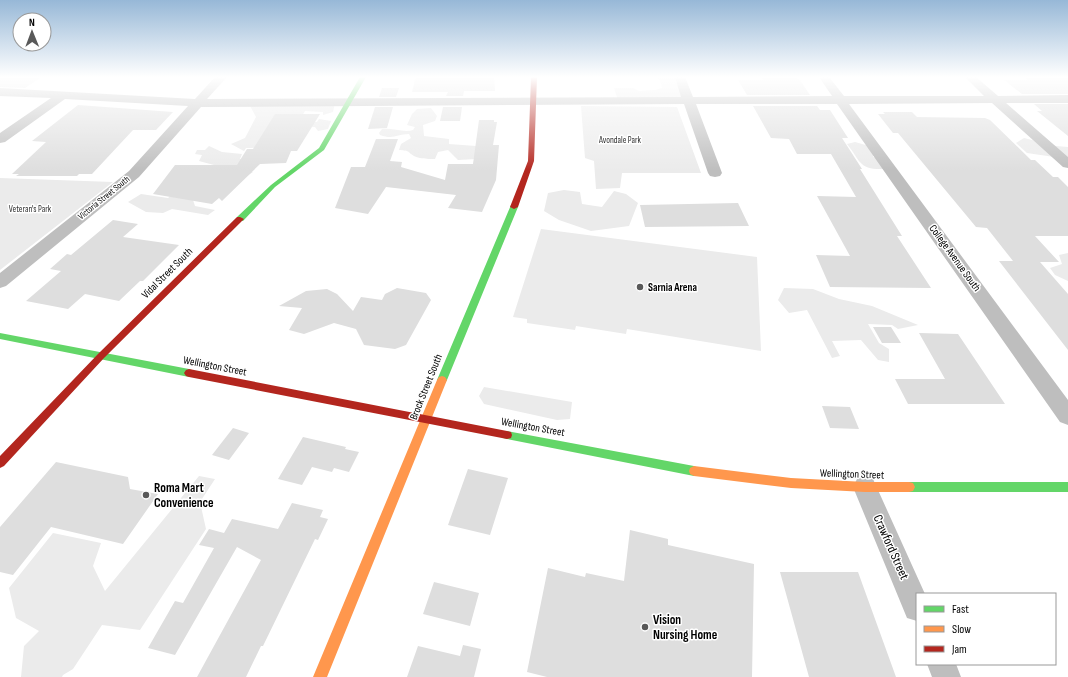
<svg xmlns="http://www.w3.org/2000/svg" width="1068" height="677" font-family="'Sofia Sans Condensed',sans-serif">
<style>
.green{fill:#ebebeb}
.building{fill:#dedede}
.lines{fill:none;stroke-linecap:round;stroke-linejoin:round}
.street{fill:#bebebe;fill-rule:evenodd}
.fast{fill:#63d668;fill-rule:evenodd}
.slow{fill:#ff974d;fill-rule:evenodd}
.jam{fill:#b3261e;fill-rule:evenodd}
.poi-dot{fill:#595959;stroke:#fff;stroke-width:1.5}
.labels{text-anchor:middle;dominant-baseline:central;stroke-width:3;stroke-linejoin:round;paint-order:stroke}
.far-park-label{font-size:9px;fill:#313131;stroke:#fff}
.far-street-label{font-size:9px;fill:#000;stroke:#fff}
.street-label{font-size:11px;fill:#000;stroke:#fff}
.poi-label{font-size:11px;font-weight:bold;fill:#000;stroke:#fff;text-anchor:start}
.near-poi-label{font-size:13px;font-weight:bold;fill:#000;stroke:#fff;text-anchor:start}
.near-street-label{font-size:13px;fill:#000;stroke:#fff}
</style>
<rect width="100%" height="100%" fill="#fff"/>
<path class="green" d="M 656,77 L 678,77 L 685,99 L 618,100 L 614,88 L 633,88 L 639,91 L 655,90 L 662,88 L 660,80 Z
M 335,103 L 333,112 L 323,115 L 323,112 L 305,111 L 299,121 L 317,122 L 319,119 L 331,121 L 328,129 L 318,131 L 315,127 L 298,126 L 295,133 L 307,135 C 289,145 267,148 246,148 L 244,151 L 231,144 L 245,138 L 256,117 L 249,104 Z
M 581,106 L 677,107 L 701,173 L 622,173 L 620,188 L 596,189 L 594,161 L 585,158 Z
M 431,108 L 437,116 L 435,121 L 423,125 L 424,136 L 449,139 L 449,144 L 476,146 L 476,159 L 458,160 L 448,150 L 438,152 L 435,159 C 428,159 420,159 414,156 C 406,151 411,151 399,150 L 401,144 L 411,138 L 409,134 C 396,134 394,140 380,135 L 379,133 L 382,129 C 393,128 405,133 413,130 L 415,127 L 407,125 L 412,114 L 417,109 Z
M 1024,138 L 1056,146 L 1068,147 L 1068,159 L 1027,153 L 1016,143 Z
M 855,142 L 869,146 L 877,156 L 873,156 L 873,157 L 878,158 L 885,169 C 858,170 861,161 847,144 Z
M 209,146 L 222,152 L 242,154 L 240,159 L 253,158 L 244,170 L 253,172 L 241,180 L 193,200 L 195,206 L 215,210 L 208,215 L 172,209 L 163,213 L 146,212 L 128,202 L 141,194 L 168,198 L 179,188 L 214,165 L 199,161 L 202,155 L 195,154 L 197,150 L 205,150 Z
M 0,178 L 113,182 L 0,270 Z
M 564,190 L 580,192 L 582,204 L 602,207 L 614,191 L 626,194 L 638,203 L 629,226 L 591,231 L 559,220 L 544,211 L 548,193 Z
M 541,229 L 757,257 L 761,351 L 627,329 L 626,334 L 576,326 L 575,330 L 527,323 L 527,319 L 513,317 Z
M 1068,253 L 1068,281 L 1055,275 L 1050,268 L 1062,264 L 1059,255 Z
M 784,288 L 813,289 L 839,299 L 872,306 L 918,325 L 898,329 L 892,325 L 868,324 L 879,343 L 889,349 L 889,362 L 878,360 L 861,340 L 832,341 L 840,356 L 832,358 L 807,310 L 789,313 L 778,300 Z
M 484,387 L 572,402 L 570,419 L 557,420 L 484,404 L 479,396 Z
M 199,476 L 215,479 L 200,502 L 206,529 L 140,630 L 102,625 L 73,669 L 63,675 L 62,677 L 21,677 L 24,646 L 39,631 L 16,618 L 9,588 L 53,533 L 101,543 L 93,566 L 105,591 Z"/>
<path class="building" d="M 0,76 L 43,76 L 25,88 L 0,87 Z
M 416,76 L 494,76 L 495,91 L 464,91 L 463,96 L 446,96 L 448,92 L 412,92 Z
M 1023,76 L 1068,76 L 1068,94 L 1022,94 L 1004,80 L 1027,80 Z
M 761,77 L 796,77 L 800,80 L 810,95 L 747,95 L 738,80 L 763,80 Z
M 382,88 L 399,88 L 396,97 L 379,97 Z
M 1034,104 L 1068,104 L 1068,136 L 1037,111 L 1042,111 Z
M 78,105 L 173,112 L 156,130 L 133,130 L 92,174 L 79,174 L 77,176 L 16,176 L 19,174 L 12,174 L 46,142 L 32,141 Z
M 753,106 L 817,106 L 820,110 L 830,110 L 848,138 L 842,138 L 862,169 L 860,169 L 902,236 L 897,236 L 931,288 L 830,287 L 816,255 L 850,256 L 817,196 L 856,197 L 831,154 L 797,154 L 789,139 L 771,138 Z
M 375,107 L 393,107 L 387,128 L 368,129 Z
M 443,107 L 462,107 L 460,121 L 440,121 Z
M 883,112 L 912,112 L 917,117 L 985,118 L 990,120 L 1031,160 L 1035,160 L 1053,177 L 1058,177 L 1068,187 L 1068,236 L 1035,236 L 1059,262 L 1040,262 L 1068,294 L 1068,350 L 999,261 L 1013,261 L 987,228 L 976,227 L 898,133 L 893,133 L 878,114 L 885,114 Z
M 275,114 L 320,114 L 297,151 L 291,151 L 286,163 L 260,164 L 222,201 L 219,198 L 212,204 L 153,194 L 175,165 L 237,165 L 247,149 L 253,149 Z
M 479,120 L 494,120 L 494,122 L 497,122 L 493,145 L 499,145 L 496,180 L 482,212 L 448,208 L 456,195 L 386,187 L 368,214 L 335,208 L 351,167 L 365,167 L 376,139 L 398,139 L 390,161 L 402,162 L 401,167 L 445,180 L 448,164 L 473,164 Z
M 738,203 L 749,226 L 645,227 L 640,205 Z
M 113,220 L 138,224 L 123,237 L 179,245 L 143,281 L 140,281 L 119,301 L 85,294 L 68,309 L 26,301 L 61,271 L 50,269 L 67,254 L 71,255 Z
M 397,288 L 426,293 L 431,300 L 406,345 L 395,349 L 364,345 L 356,329 L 334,323 L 304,334 L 289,330 L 302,308 L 279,306 L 306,291 L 327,289 L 337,294 L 353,311 L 361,297 L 382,300 L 385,294 Z
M 873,327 L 891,327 L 901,343 L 882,343 Z
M 919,333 L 958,334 L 1005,404 L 908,404 L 895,379 L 945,379 Z
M 822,406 L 850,407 L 859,429 L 830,428 Z
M 233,428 L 249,433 L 229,460 L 212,455 Z
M 303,437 L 346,447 L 345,449 L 359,452 L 349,472 L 334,468 L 332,472 L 312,467 L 302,485 L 278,479 Z
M 56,462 L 128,477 L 130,489 L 158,494 L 123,544 L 51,527 L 13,575 L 0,572 L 0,527 Z
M 468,469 L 508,478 L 490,535 L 448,525 Z
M 292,503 L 323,510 L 320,517 L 328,519 L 318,540 L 315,539 L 263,646 L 261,646 L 246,677 L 197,677 L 261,560 L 237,547 L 175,655 L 148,648 L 175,601 L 183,603 L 214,548 L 199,545 L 209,529 L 224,533 L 232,519 L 278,529 Z
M 630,530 L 668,539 L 668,545 L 754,564 L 752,677 L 547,677 L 527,672 L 548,568 L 585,577 L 586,573 L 624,581 Z
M 780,572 L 858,572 L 896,677 L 809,677 Z
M 434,582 L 479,593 L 470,626 L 423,614 Z
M 463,645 L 481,649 L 474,677 L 407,677 L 418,646 L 460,656 Z"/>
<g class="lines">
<path class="street" d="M 215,77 L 227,77 L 207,99 L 681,97 L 675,77 L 685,77 L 693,97 L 832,96 L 819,77 L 829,77 L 844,96 L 984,96 L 965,77 L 976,77 L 998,96 L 1068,95 L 1068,103 L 1006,103 L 1068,157 L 1068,168 L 1063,167 L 992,103 L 849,104 L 1068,400 L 1068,425 L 1060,422 L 837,104 L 696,104 L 722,173 L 720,176 L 715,177 L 710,176 L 708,173 L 684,104 L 201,107 L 139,177 L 6,286 L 0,288 L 0,273 L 129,171 L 188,106 L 65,99 L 5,142 L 0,143 L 0,133 L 51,98 L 0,96 L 0,88 L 195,99 Z
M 865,476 L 873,479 L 925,594 L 917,594 L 917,621 L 907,618 L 853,487 L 857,479 Z
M 927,664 L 956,664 L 961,677 L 932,677 Z"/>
<path class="fast" d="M 360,77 L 366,77 L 324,150 L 275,187 L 243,221 L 237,221 L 237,217 L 271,185 L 319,148 Z
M 511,205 L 517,205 L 518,207 L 447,380 L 445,383 L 439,383 L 437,380 Z
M 0,333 L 189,369 L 192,370 L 194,373 L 192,376 L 189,377 L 0,339 Z
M 507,431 L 694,466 L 698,468 L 699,471 L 698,474 L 694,476 L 507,439 L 503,438 L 502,435 L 503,432 Z
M 909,482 L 1068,482 L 1068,492 L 909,492 L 905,491 L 903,487 L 905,483 Z"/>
<path class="slow" d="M 442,376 L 445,377 L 447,380 L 327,677 L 313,677 L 437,380 L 439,377 Z
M 694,466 L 791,478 L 865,482 L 909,482 L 913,483 L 915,487 L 913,491 L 909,492 L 865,492 L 791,488 L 694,476 L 690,474 L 689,471 L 690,468 Z"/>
<path class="jam" d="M 531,77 L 537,77 L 534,161 L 518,207 L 514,209 L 510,207 L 528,161 Z
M 237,217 L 240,217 L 244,219 L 104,358 L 4,466 L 0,468 L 0,456 L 98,354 Z
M 189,369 L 507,431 L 511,432 L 512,435 L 511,438 L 507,439 L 189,377 L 186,376 L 184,373 L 186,370 Z"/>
</g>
<linearGradient id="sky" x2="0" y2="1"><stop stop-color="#97b8d7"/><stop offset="0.45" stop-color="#fff"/><stop offset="1" stop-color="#fff" stop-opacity="0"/></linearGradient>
<rect width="1068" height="171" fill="url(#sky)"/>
<g class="poi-dot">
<circle cx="640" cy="287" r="4"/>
<circle cx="146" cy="495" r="4"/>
<circle cx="645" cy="627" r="4"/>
</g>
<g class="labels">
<g class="far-park-label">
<text x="620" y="140">Avondale Park</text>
<text x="30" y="209">Veteran's Park</text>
</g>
<g class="far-street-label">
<text transform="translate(104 198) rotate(-39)">Victoria Street South</text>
</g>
<g class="street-label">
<text transform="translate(955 258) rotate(54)">College Avenue South</text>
<text transform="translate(167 273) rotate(-45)">Vidal Street South</text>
<text transform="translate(215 366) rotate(11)">Wellington Street</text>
<text transform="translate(426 387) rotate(-68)">Brock Street South</text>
<text transform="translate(533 427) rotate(10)">Wellington Street</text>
<text transform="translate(852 474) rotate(2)">Wellington Street</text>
</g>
<g class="poi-label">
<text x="648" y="287">Sarnia Arena</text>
</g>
<g class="near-poi-label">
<text x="154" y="488">Roma Mart<tspan x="154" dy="15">Convenience</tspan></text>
<text x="653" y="620">Vision<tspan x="653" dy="15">Nursing Home</tspan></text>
</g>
<g class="near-street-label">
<text transform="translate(891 547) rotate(66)">Crawford Street</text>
</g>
</g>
<rect x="916" y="593" width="140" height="72" fill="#ffffff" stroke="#999999"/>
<rect x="924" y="606" width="20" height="6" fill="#63d668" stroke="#999999"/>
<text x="952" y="613" font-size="12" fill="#000000">Fast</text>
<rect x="924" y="626" width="20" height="6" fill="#ff974d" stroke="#999999"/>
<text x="952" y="633" font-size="12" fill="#000000">Slow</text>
<rect x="924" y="646" width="20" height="6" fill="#b3261e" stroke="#999999"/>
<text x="952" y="653" font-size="12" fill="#000000">Jam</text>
<g transform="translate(32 32) rotate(359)"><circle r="19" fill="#ffffff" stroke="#999999"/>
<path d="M0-3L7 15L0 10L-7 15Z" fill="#595959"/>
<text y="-6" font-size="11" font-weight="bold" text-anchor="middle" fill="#000000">N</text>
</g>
</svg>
